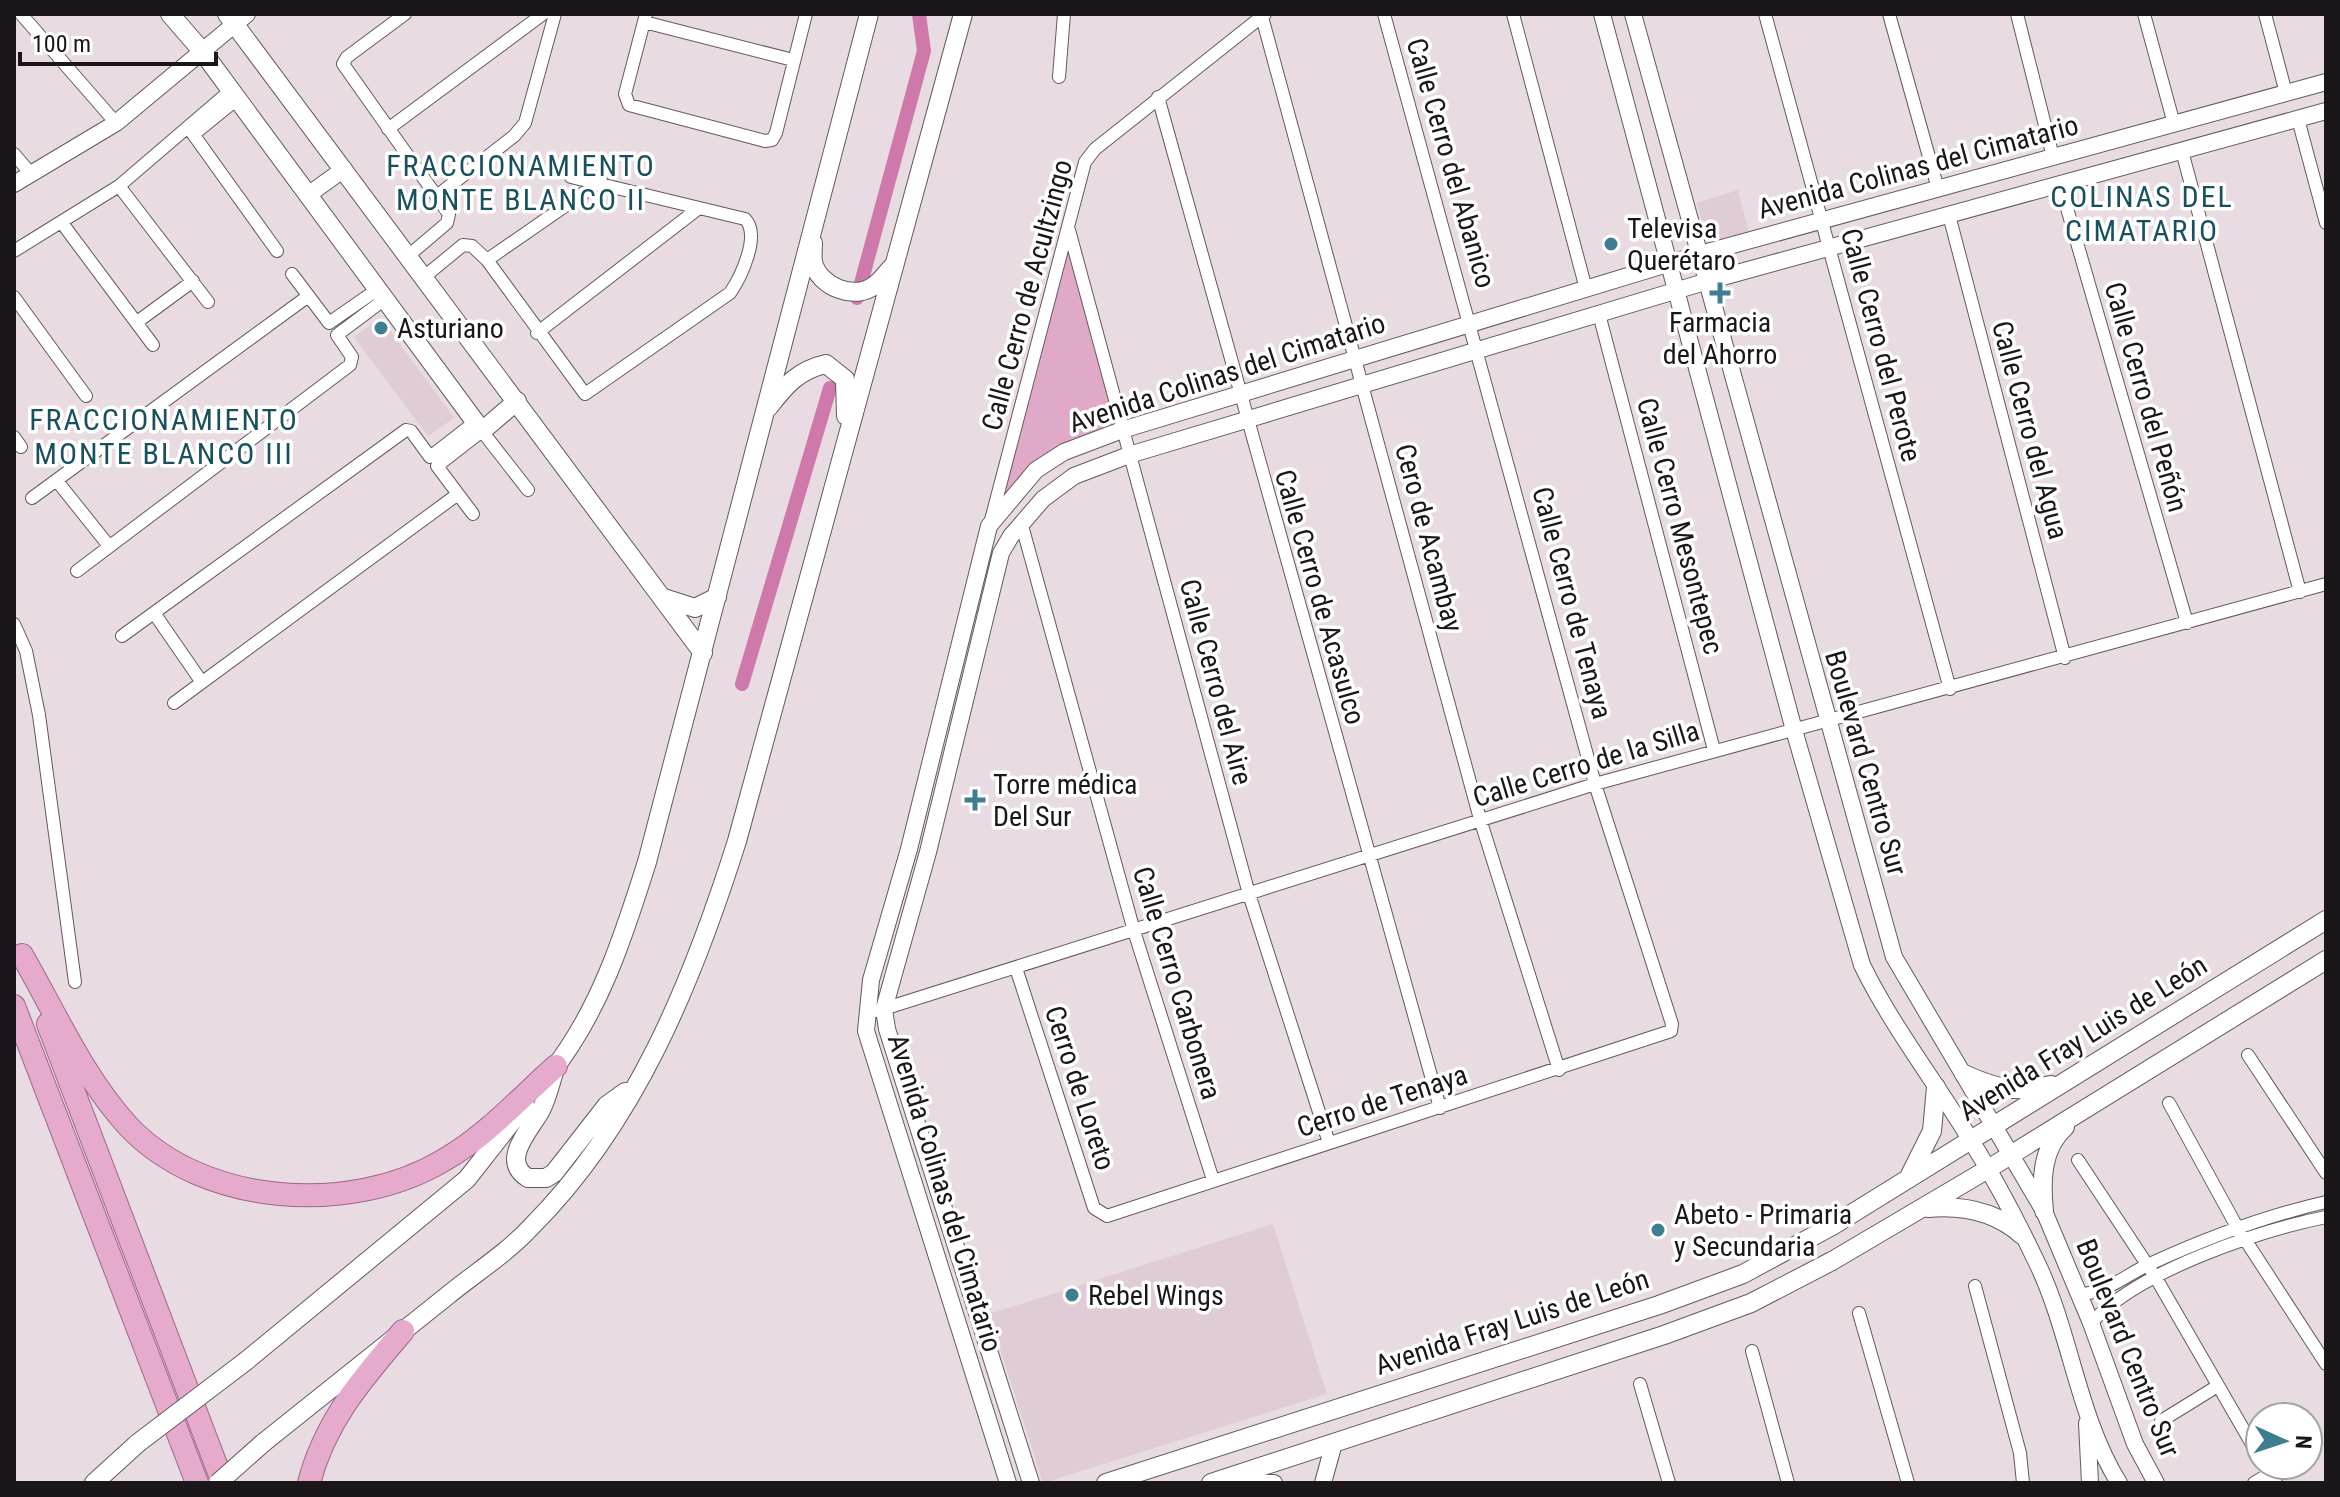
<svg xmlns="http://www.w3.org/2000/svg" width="2340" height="1497" font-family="'Roboto Condensed',sans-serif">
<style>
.built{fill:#e0ccd7}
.green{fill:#e0a9c7}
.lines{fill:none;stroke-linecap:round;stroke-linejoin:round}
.canal{stroke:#ce79aa;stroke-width:14}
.minor-casing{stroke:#64595f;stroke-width:14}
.tertiary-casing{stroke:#64595f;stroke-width:18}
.secondary-casing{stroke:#64595f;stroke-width:20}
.trunk-casing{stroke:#9b6885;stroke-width:24}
.minor{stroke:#fff;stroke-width:12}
.tertiary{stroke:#fff;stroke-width:16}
.secondary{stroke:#fff;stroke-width:18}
.trunk{stroke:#e6aacc;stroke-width:22}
.secondary-bridge-casing{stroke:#64595f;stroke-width:20;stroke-linecap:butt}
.secondary-bridge{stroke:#fff;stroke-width:18}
.poi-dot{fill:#3d7f90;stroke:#fff;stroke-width:3}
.labels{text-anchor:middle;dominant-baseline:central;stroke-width:7;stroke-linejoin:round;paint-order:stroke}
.street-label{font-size:28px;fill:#1b1619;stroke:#fff}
.poi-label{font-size:28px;fill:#1b1619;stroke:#fff;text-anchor:start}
.neighbourhood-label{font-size:30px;letter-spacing:2px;fill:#19505d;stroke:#fff}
</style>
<rect width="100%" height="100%" fill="#e8dbe2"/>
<path class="built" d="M 1738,190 L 1749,233 L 1708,243 L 1697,203 Z
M 381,318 L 454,418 L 428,436 L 354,337 Z
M 1273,1224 L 1327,1394 L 1043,1483 L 989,1314 Z"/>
<path class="green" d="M 1069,230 L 1122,430 L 1064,452 L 989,526 Z"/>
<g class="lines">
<path class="canal" d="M 857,298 L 924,51 L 919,14
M 742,684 L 830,388"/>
<g class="minor-casing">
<path id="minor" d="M 21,14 L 116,123
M 405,14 L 347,57 L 343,64 L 449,214 L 447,223 L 408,256
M 646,14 L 625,94 L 629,105 L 765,141 L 772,140 L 776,133 L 806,14
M 1513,14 L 1586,289
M 1765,14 L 1950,689
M 1889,14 L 1938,189
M 2017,14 L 2053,157
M 2144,14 L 2174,124
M 2265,14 L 2286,93
M 1262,17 L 1480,819 L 1559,1070
M 644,22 L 793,60
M 1059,77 L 1064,14
M 1158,97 L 1440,1108
M 2298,119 L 2326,223
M 188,127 L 277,251
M 388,129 L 543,14
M 194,134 L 237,99
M 2182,151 L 2300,592
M 14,154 L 32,175
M 2060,184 L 2187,623
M 119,186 L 208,302
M 438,195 L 514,136 L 525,123 L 555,14
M 1949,215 L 2065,658
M 62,223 L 153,345
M 1069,230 L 1249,894 L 1329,1143
M 14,251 L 119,186 L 231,90
M 487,260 L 601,181
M 292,274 L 329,323 L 378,289
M 424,277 L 463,245 L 472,246 L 487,260 L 585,394 L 730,293 C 741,277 761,235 745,219 L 571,177
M 14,297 L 86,396
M 1599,314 L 1714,750
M 137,322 L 193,281
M 537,333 L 699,208
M 14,437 L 21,447
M 57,481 L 109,546
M 32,498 L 307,297
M 473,514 L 437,466 L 482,431 L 528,490
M 991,520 L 1085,162 L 1095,149 L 1265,14
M 1021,522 L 1134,931 L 1213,1180
M 77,571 L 350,365 L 352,357 L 337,335 L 385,299
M 154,613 L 201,681
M 14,624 L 26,651 L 39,715 L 75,982
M 122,636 L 406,430 L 411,431 L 430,457 L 475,422
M 174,703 L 458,494
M 1016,968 L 1094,1208 L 1107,1216 L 1671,1031 L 1672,1024 L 1595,784 L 1384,14
M 877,1011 L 1595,784 L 2326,584
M 2248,1055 L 2326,1173
M 2169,1103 L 2237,1227 L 2326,1364
M 2078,1160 L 2156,1278 L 2260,1458
M 1975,1286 L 2020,1453 L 2023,1483
M 2079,1295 C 2113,1290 2123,1276 2152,1263 C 2209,1237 2265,1216 2326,1202
M 1859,1313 L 1908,1483
M 2091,1323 C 2138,1271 2258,1231 2326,1217
M 1752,1351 L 1788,1483
M 1640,1384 L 1669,1483
M 2161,1421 L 2216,1387
M 2264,1465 L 2276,1483
M 2254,1483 L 2269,1474"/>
</g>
<g class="tertiary-casing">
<path id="tertiary" d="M 1602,14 L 1794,730 L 1862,965 C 1890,1022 1928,1072 1962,1126 C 1990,1170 2016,1218 2038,1265 C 2071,1335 2078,1417 2119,1483
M 1633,14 L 1894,957 L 2044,1211 L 2091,1323 L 2135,1444 L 2156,1483
M 14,184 L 116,123 L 247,14
M 308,195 L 344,169
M 2087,1423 L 2090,1483
M 1225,1482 L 1274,1483
M 1008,1483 L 866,1031 L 871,980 L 909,849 L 989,526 L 1036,470 L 1064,452 L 1122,430 L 1700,254 L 2326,82
M 1031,1483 L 887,1029 L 884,1009 L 928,852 L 1001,553 L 1011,536 L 1043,499 L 1074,476 L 1129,455 L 1708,281 L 2326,111
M 1323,1483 L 1334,1443"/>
</g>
<g class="secondary-casing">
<path id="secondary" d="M 170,14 L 202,51 L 482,431 L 517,401
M 227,14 L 703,653
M 813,243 C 813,248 812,256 813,262 C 819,287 855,301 875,285 C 882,280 887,272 893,266
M 768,408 C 785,386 798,370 826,364 L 845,379 L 846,416
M 664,598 L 695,608 L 717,597
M 556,1066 C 551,1080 548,1097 541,1110 C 531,1129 499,1160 528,1178 L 546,1178 L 554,1173 L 607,1105 L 625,1092
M 1964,1074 C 1995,1088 2018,1094 2051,1085
M 549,1075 C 599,1013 623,938 647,862 L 869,14
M 1910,1175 L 1932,1131 L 1936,1087
M 1928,1208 C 1963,1205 1995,1211 2022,1235
M 2044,1211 C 2041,1182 2041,1148 2065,1127
M 246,1361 L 467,1179 L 525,1105
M 263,1443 C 325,1394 386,1345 447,1296 C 475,1273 507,1253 531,1227 C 636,1122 693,980 737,841 L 963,14
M 94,1483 L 138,1443
M 1106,1483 L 1659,1305 L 1743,1274 L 1832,1226 L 2326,920
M 1211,1483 L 1664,1335 L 1751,1303 L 1832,1261 L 1988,1169 L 2326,960"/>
</g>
<g class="trunk-casing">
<path id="trunk" d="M 22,955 C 55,1012 83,1077 128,1126 C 203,1206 351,1216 444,1160 C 486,1136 520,1098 556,1066
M 14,1006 L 197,1483
M 48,1024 L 223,1483
M 309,1483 C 325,1421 362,1379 403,1331"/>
</g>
<use href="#minor" class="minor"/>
<use href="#tertiary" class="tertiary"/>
<use href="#secondary" class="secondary"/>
<use href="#trunk" class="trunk"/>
<g class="secondary-bridge-casing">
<path id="secondary-bridge" d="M 138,1443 L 246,1361
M 218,1483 L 263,1443"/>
</g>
<use href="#secondary-bridge" class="secondary-bridge"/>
</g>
<g class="poi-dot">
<circle cx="1611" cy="244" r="8"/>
<path d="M1716 281h8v8h8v8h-8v8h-8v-8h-8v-8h8z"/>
<circle cx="381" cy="328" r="8"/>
<path d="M971 788h8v8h8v8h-8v8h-8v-8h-8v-8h8z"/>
<circle cx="1658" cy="1230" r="8"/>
<circle cx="1072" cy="1295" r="8"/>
</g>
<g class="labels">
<g class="street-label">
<text transform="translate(1451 163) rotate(74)">Calle Cerro del Abanico</text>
<text transform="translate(1918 167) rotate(-15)">Avenida Colinas del Cimatario</text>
<text transform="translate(1027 295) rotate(-75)">Calle Cerro de Acultzingo</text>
<text transform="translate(1881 345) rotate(75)">Calle Cerro del Perote</text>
<text transform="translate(1227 373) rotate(-18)">Avenida Colinas del Cimatario</text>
<text transform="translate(2146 397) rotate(74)">Calle Cerro del Peñón</text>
<text transform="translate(2030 430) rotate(75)">Calle Cerro del Agua</text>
<text transform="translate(1680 526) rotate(75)">Calle Cerro Mesontepec</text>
<text transform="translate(1429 538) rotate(75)">Cero de Acambay</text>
<text transform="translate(1320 597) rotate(74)">Calle Cerro de Acasulco</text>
<text transform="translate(1572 603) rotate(75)">Calle Cerro de Tenaya</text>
<text transform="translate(1216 682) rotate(75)">Calle Cerro del Aire</text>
<text transform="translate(1866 763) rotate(74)">Boulevard Centro Sur</text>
<text transform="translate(1586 764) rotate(-17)">Calle Cerro de la Silla</text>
<text transform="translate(1177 983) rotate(73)">Calle Cerro Carbonera</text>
<text transform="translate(2083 1038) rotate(-32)">Avenida Fray Luis de León</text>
<text transform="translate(1080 1088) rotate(72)">Cerro de Loreto</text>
<text transform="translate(1382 1101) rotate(-18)">Cerro de Tenaya</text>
<text transform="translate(945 1193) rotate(73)">Avenida Colinas del Cimatario</text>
<text transform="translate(1512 1322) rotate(-18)">Avenida Fray Luis de León</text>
<text transform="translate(2128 1348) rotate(68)">Boulevard Centro Sur</text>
</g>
<g class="poi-label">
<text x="1627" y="228">Televisa<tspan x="1627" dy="32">Querétaro</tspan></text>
<text x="1720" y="322" text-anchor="middle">Farmacia<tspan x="1720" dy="32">del Ahorro</tspan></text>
<text x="397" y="328">Asturiano</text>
<text x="993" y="784">Torre médica<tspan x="993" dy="32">Del Sur</tspan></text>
<text x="1674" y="1214">Abeto - Primaria<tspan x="1674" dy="32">y Secundaria</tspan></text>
<text x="1088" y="1295">Rebel Wings</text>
</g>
<g class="neighbourhood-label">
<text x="521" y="165">FRACCIONAMIENTO<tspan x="521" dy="34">MONTE BLANCO II</tspan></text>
<text x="2142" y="196">COLINAS DEL<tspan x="2142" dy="34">CIMATARIO</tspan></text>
<text x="164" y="419">FRACCIONAMIENTO<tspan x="164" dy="34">MONTE BLANCO III</tspan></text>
</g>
</g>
<rect width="2340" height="1497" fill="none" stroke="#1b1619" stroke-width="32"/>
<g transform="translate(2284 1441) rotate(93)"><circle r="38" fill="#ffffff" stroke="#a4a2a3" stroke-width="2"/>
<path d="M0-6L14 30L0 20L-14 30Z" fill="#3d7f90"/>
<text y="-12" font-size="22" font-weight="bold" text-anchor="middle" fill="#1b1619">N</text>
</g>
<path d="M20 52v12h196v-12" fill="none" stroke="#1b1619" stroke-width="4"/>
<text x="32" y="52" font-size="24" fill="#1b1619" stroke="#ffffff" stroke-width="6" paint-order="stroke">100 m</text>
</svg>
